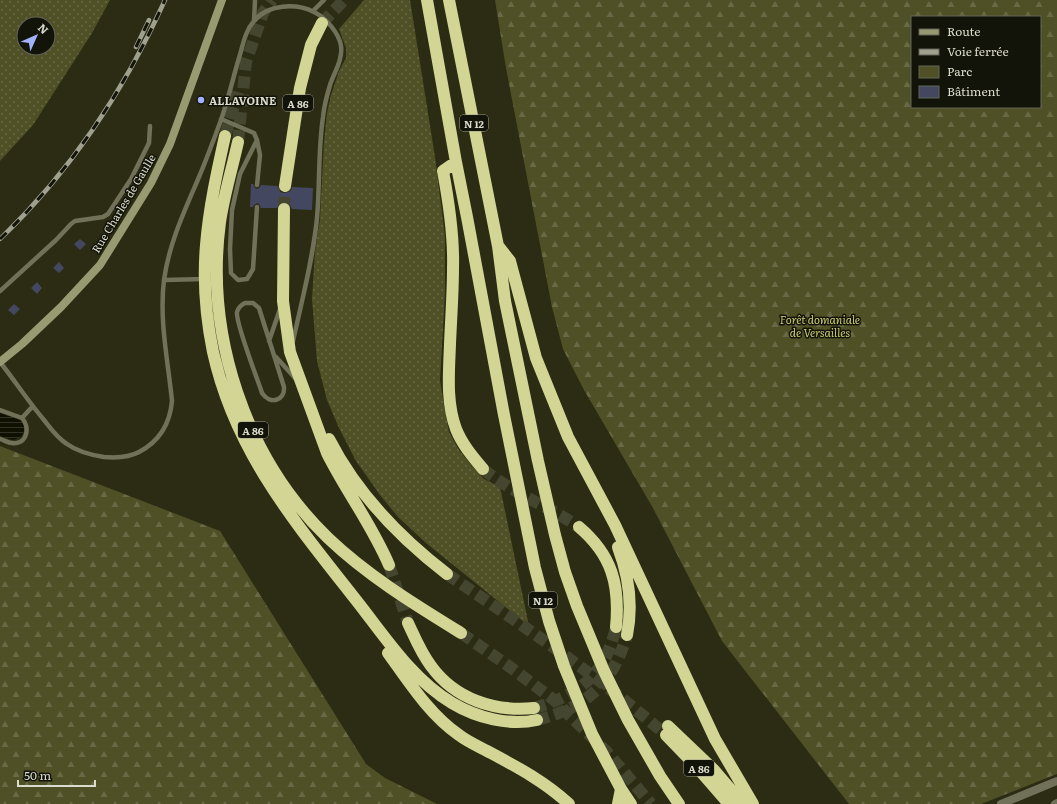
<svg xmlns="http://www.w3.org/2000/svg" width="1057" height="804" font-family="Literata,serif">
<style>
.green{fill:url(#green-dots);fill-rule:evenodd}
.forest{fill:url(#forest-firs);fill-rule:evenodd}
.water{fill:url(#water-rules)}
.building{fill:#434860}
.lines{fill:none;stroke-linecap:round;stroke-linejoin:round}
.highway-tunnel{stroke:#45462f;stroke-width:12;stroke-dasharray:12 6;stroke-linecap:butt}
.lane{stroke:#707158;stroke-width:4.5}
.street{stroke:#707158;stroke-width:8}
.secondary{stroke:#989a71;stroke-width:8}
.highway{stroke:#d3d595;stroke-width:12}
.rail-casing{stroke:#9fa08e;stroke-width:4.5}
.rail{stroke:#131409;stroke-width:3;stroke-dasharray:9;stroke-linecap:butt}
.poi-dot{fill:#a3b2fd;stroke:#131409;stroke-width:1.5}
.labels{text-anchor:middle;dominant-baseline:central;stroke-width:3;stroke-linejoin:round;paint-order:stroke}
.shield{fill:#131409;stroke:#9e9f92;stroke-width:1}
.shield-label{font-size:10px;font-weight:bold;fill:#dadbcc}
.poi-label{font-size:11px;font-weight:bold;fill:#dadbcc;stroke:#131409;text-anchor:start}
.street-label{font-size:11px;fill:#dadbcc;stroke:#131409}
.park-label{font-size:11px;font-style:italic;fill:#cacc72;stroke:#131409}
</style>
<defs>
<pattern id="green-dots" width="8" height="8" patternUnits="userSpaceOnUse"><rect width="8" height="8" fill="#505027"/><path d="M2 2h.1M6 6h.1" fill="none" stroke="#696945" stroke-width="1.8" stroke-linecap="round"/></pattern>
<pattern id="forest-firs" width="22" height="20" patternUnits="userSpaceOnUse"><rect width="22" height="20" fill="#505027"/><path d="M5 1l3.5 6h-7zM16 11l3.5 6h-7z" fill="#696945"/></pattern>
<pattern id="water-rules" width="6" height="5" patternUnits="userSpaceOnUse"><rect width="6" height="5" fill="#101001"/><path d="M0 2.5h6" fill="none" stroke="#323225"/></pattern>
</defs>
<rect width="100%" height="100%" fill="#2b2c13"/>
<path class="green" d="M 0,0 L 110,0 L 92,33 L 33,125 L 0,161 ZM 24,24 L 48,24 L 48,48 L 24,48 Z
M 364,0 L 410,0 L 435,157 L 445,237 L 445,293 L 440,380 L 444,406 L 449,432 L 459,450 L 471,465 L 484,479 L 500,487 L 529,626 L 426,543 L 398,517 L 380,495 L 356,461 L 339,428 L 327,400 L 317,361 L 312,299 L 315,252 L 320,219 L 324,142 L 327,113 L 331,95 L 339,71 L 346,58 L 346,48 L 339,29 Z"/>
<path class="forest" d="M 495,0 L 1057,0 L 1057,774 L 981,804 L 849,804 L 722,641 L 653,508 L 584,390 L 563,349 L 552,307 L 506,68 ZM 912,17 L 1040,17 L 1040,107 L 912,107 Z
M 0,446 L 220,531 L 366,764 L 385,778 L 437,804 L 0,804 Z"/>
<path class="water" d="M 0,413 L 20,420 L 24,425 L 24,431 L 21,437 L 13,440 L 0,436 Z"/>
<path class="building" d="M 251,184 L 253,184 L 255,188 L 257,189 L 260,187 L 261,185 L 278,186 L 280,192 L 284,193 L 291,191 L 292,187 L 313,188 L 312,210 L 292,209 L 290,205 L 284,202 L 280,203 L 277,208 L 261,208 L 259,204 L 257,203 L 254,205 L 253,207 L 250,207 Z
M 80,239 L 86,244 L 80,250 L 74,244 Z
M 59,262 L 64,268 L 59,273 L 53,268 Z
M 37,282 L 42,288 L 37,294 L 31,288 Z
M 14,304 L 20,309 L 14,315 L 8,310 Z"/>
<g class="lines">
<path class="highway-tunnel" d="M 322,23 L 344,0
M 225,136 L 238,92
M 238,142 L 246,62 L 263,13 L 272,0
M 284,209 L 285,186
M 483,469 C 512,493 548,506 579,527
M 389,565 L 408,623
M 447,574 C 522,625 597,675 666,735
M 461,633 L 510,667 L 554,700 L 606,751 L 651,804
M 534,708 C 564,700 594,684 607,654 C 611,645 614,636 616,627
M 537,720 C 587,707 612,685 627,635"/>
<path class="lane" d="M 313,11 L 324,0
M 254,21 L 255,0
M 221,119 L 254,133 L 257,140
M 257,207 L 253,269 L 247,279 L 238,280 L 231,273 L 230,249 L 232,210 L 240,174 L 257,140 L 260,155 L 257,185
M 164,280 L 205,279
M 0,291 L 56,240 L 71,224 L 75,221 L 103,217 L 108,214 L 131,179 L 149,143 L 150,126
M 245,303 L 253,303 L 259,308 L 284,387 C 285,401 270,405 262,393 C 258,380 235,322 237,312 C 238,308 241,305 245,303 Z
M 269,341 L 280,309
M 276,357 L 295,378
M 0,362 C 15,381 28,401 44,420 C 51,429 57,438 67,444 C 78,452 91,455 104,457 C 116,458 128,458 139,452 C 160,441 170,423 172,401 C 168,361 159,320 164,280 C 169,243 185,210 199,177 C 207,158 214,139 221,120 C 228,100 233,78 239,58 C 243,45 245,31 254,21 C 268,4 296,3 314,12 C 326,18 339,33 341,46 C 343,59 334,73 330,85 C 327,95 324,106 323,117 C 318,150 320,184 317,218 C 313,259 302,300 293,341
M 0,410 L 22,418 C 30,426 28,445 12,443 C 8,443 4,440 0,439
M 22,418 L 32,407"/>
<path class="street" d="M 1001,804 L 1057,781
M 1055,804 L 1057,803"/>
<path class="secondary" d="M 0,362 L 22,344 L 61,307 L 100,265 L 151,183 L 170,144 L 222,0"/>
<path class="highway" d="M 427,0 L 456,162 L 467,217 L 504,415 L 535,568 L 549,621 L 564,666 L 592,734 L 621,789 L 631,804
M 449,0 L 498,246 L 505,301 L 538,461 L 555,535 L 565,572 L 577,606 L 604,671 L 628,720 L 660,776 L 679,804
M 225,136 C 217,172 209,208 206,245 C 203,280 206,318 213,352 C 236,456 300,528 363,609 C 389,643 415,681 452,703 C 477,718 509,726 537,720
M 238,142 C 232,169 224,195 220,222 C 205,336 245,458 328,538 C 368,576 414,604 461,633
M 456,162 L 443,171 C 449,203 454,235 453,268 C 453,293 451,319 450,344 C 449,372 446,402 456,429 C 462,444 472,456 483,469
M 285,186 L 300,88 L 311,45 L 322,23
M 284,209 L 283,301 L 290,352 L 327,453 C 346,491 372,525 389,565
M 499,247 L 510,261 L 536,358 L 568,437 L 615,525 L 715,739 L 753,804
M 329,439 C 357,494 399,537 447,574
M 579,527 C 612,555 620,585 616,627
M 618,547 C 629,576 633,605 627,635
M 408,623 C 415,638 421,653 431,666 C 455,699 494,712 534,708
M 388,653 C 409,682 429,714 459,735 C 468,742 480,747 491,753 C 519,768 545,782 569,804
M 668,726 L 713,769 L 743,804
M 666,735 L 696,766 L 729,804
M 618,804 L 621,789"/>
<g class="rail-casing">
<path id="rail" d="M 136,47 L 149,20
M 0,239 C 71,171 125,89 165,0"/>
</g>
<use href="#rail" class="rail"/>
</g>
<circle class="poi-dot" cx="201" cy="100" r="4"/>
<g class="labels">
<g class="shield">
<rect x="283" y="95" width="30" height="16" rx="3"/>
<rect x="460" y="115" width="28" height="16" rx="3"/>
<rect x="238" y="422" width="30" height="16" rx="3"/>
<rect x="529" y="592" width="28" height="16" rx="3"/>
<rect x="684" y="760" width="30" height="16" rx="3"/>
</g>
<g class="shield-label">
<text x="298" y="103">A 86</text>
<text x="474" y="123">N 12</text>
<text x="253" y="430">A 86</text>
<text x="543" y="600">N 12</text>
<text x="699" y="768">A 86</text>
</g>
<g class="poi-label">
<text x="209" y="100">ALLAVOINE</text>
</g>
<g class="street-label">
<text transform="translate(123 203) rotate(-59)">Rue Charles de Gaulle</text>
</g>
<g class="park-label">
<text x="820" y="319">Forêt domaniale<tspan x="820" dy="13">de Versailles</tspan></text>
</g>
</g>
<rect x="911" y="16" width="130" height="92" fill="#131409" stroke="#636457"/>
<rect x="919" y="29" width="20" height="6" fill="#989a71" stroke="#636457"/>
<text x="947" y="36" font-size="12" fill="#dadbcc">Route</text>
<rect x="919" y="49" width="20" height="6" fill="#9fa08e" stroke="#636457"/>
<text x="947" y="56" font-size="12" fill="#dadbcc">Voie ferrée</text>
<rect x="919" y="66" width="20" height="12" fill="#505027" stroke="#636457"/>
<text x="947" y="76" font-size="12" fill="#dadbcc">Parc</text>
<rect x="919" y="86" width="20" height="12" fill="#434860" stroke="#636457"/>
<text x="947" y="96" font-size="12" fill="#dadbcc">Bâtiment</text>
<g transform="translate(36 36) rotate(45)"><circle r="19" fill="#131409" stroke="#636457"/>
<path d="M0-3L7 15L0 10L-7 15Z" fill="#a3b2fd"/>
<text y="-6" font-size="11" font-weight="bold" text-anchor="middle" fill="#dadbcc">N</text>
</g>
<path d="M18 780v6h77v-6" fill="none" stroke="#dadbcc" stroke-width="2"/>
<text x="24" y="780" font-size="12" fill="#dadbcc" stroke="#131409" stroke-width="3" paint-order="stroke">50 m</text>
</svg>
